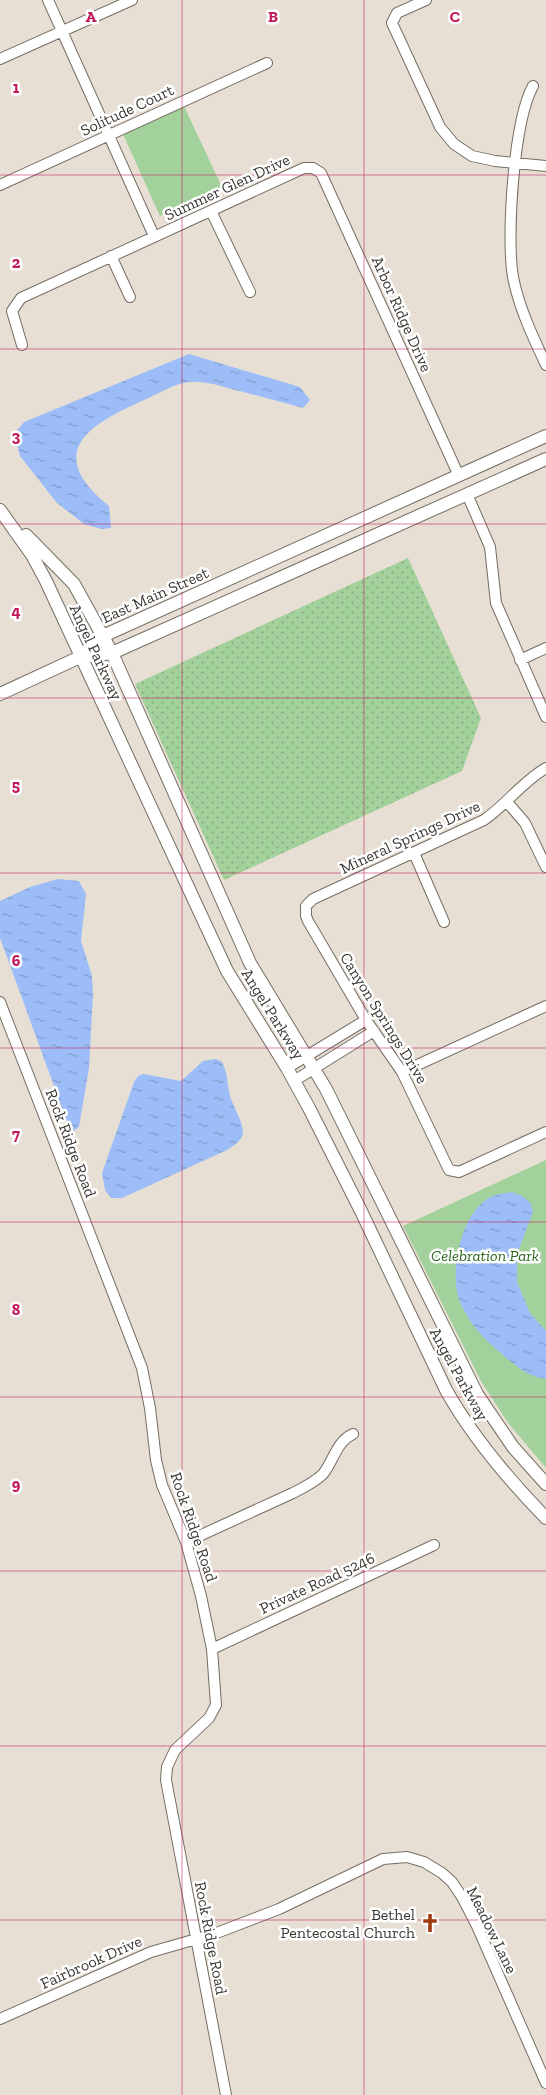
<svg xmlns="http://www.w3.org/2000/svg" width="546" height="2095" font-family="'Zilla Slab',serif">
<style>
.grass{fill:url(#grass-dots)}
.green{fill:#a3d19b}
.water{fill:url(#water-ripples)}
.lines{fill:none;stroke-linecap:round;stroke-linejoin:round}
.minor-casing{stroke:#756d63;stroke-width:12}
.major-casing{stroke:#756d63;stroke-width:14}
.minor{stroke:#fff;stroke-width:10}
.major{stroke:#fff;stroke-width:12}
.grid{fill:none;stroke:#c2185b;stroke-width:1;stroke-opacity:0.55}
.labels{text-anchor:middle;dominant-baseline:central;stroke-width:5;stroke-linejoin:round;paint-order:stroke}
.street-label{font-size:16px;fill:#3b3833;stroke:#fff}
.park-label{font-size:16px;font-style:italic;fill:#2b661f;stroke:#fff}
.poi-label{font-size:16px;fill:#3b3833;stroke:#fff;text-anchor:end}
.grid-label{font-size:16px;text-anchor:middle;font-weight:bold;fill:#c2185b;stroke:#fff;stroke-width:5;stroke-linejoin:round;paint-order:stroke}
</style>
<defs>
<pattern id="grass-dots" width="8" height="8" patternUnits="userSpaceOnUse" patternTransform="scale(1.25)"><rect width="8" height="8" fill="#a3d19b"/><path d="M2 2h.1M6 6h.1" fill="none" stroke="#86ab7f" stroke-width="1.8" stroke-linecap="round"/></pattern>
<pattern id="water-ripples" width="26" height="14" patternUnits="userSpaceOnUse" patternTransform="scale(1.25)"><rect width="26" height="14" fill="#9cbdf7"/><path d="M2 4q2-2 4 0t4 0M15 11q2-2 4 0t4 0" fill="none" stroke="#809bc9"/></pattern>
</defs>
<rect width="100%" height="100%" fill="#e8dfd4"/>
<path class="grass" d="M 408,558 L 481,718 L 462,771 L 224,880 L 135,684 Z"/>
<path class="green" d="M 183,104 L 222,187 L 160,216 L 122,132 Z
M 546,1160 L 546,1468 L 509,1424 L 482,1383 L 403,1226 Z"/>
<path class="water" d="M 189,354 L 300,387 L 310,400 L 303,408 C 282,402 261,397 240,391 C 223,387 206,380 188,382 C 173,384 156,395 142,401 C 85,426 45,454 109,506 L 111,528 L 102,529 L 84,524 L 57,503 L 20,456 L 14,434 L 24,422 Z
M 58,879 L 79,881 L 86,894 L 81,941 L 92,976 L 93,994 L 89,1068 L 79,1127 L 73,1131 L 66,1119 L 0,938 L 0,901 L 30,887 Z
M 216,1059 L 222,1062 C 228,1073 227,1085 230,1096 C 233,1106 244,1124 243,1133 C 242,1141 233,1146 227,1150 L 122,1198 L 111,1198 L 105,1190 L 102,1173 L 134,1082 L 138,1076 L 143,1074 L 181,1081 L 203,1061 Z
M 512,1192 L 524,1197 L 531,1204 L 533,1212 L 517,1254 L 517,1282 L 530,1313 L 546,1331 L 546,1379 C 528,1377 516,1366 503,1355 C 484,1339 470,1325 460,1302 C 448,1273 461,1209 493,1196 C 498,1194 506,1193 512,1192 Z"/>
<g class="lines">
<g class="minor-casing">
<path id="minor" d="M 48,0 L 154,236
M 426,0 L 397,13 L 392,23 L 440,127 L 454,144 L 472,156 L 495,161 L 546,166
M 0,59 L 132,0
M 533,86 C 514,120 506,236 513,277 C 519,308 533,337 546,365
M 0,185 L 267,63
M 211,211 L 250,292
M 111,256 L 130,297
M 22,345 L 12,311 L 21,298 L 304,168 L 313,168 L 321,173 L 459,476
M 467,494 L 490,547 L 496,603 L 546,717
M 520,660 L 546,648
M 546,768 C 522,782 507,804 484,820 L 313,899 L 306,906 L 306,916 L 308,921 L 366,1020 L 402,1072 L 449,1170 L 459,1172 L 546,1132
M 507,802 L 525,823 L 546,867
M 414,853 L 444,922
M 0,1002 L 142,1368 L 150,1408 L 156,1460 L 162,1485 L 186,1542 L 201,1596 L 212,1649 L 216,1705 L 209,1718 L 175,1750 L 167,1767 L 166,1780 L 226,2095
M 287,1068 L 366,1020
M 402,1072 L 546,1006
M 294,1081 L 374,1031
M 186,1542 L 293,1493 C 303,1488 315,1482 323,1474 C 334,1460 336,1442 353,1434
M 212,1649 L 434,1545
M 0,2019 L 151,1952 L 214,1934 L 279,1909 L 383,1859 L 407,1857 L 424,1862 L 442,1873 L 452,1882 L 462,1897 L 477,1926 L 546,2083"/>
</g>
<g class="major-casing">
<path id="major" d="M 0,510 L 32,555 L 46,581 L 227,971 L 287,1068 L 309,1108 L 361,1211 L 446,1390 C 473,1438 508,1479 546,1518
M 26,535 L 74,584 L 112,653 L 250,963 L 326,1089 L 477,1394 L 513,1447 L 546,1484
M 80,657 L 112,653 L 546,459
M 0,694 L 80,657 L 103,636 L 546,436"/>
</g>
<use href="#minor" class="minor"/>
<use href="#major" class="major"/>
</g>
<path class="grid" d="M 182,0 L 182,2095M 364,0 L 364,2095M 0,175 L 546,175M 0,349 L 546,349M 0,524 L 546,524M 0,698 L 546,698M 0,873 L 546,873M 0,1048 L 546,1048M 0,1222 L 546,1222M 0,1397 L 546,1397M 0,1571 L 546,1571M 0,1746 L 546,1746M 0,1920 L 546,1920"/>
<defs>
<g id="church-bare" transform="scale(1.5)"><path d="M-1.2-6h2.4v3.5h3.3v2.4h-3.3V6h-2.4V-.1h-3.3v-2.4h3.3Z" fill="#a03a0f" stroke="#fff" stroke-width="2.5" paint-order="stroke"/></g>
</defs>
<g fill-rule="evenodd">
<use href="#church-bare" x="430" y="1923"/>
</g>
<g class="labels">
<g class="street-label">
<text transform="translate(127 110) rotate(-25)">Solitude Court</text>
<text transform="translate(227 187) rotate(-25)">Summer Glen Drive</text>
<text transform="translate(402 314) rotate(66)">Arbor Ridge Drive</text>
<text transform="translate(155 595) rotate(-24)">East Main Street</text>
<text transform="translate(96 652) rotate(65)">Angel Parkway</text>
<text transform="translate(410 837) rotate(-25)">Mineral Springs Drive</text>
<text transform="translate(273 1014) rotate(58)">Angel Parkway</text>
<text transform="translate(384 1018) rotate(58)">Canyon Springs Drive</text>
<text transform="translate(71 1143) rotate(69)">Rock Ridge Road</text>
<text transform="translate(459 1374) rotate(61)">Angel Parkway</text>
<text transform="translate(194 1527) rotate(71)">Rock Ridge Road</text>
<text transform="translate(317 1583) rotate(-25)">Private Road 5246</text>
<text transform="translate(492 1930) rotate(64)">Meadow Lane</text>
<text transform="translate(211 1938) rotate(79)">Rock Ridge Road</text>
<text transform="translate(91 1962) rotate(-24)">Fairbrook Drive</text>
</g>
<g class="park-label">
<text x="485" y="1255">Celebration Park</text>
</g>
<g class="poi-label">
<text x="415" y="1914">Bethel<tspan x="415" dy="18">Pentecostal Church</tspan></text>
</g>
</g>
<g class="grid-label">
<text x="91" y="22">A</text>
<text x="273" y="22">B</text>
<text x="455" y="22">C</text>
<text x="16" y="93">1</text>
<text x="16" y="268">2</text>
<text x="16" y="442">3</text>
<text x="16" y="617">4</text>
<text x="16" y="791">5</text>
<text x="16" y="966">6</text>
<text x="16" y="1140">7</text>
<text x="16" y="1315">8</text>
<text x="16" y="1490">9</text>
</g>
</svg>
